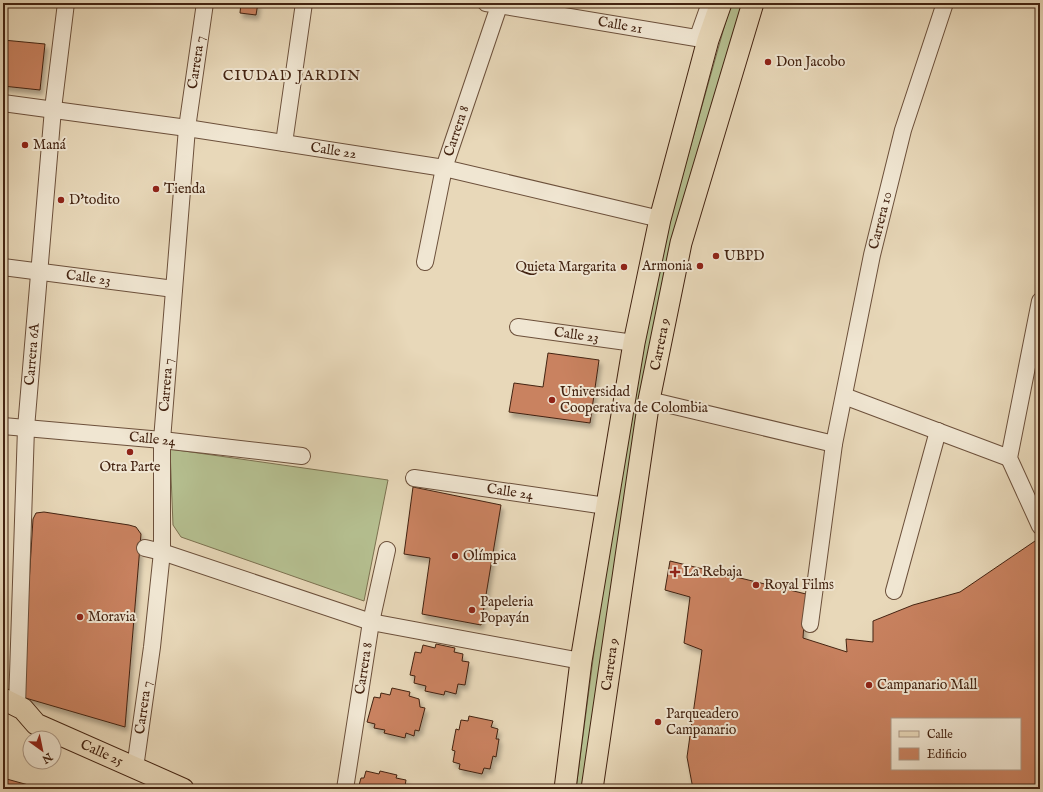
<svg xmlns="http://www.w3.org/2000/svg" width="1043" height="792" font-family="'IM FELL English',serif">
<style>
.grass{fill:#b5bf90;stroke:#7c7150}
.building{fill:#c98260;stroke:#432311;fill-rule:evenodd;filter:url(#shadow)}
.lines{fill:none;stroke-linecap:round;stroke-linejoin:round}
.minor-casing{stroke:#6c503b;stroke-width:18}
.major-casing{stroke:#432311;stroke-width:23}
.minor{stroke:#f0e6d2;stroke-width:16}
.major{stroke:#e8d8b9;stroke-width:21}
.poi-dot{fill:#8f2418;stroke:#f0e6d2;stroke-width:1.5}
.labels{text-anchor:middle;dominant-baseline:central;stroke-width:4;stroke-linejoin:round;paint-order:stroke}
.street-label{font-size:14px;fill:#432311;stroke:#f0e6d2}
.poi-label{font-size:14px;fill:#432311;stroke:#f0e6d2;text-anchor:start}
.neighbourhood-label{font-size:15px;letter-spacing:1px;fill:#432311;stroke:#f0e6d2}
</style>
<defs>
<filter id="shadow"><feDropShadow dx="2.5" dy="4.5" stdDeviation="2" flood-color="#0004"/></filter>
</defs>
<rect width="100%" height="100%" fill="#e8d8b9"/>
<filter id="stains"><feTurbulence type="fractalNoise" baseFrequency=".005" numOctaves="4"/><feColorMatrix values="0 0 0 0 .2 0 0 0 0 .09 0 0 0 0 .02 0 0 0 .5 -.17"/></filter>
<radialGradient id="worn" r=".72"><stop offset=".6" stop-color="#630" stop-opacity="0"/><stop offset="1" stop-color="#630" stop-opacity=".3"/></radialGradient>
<path class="grass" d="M 731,3 L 743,3 L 689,182 L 586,789 L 576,789 L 602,591 L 637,382 L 667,230 Z
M 170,449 L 388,480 L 364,601 L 181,537 L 173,525 Z"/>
<path class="building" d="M 241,3 L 258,3 L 256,15 L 240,13 Z
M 3,40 L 45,44 L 40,90 L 3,86 Z
M 548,353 L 599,360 L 590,423 L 509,412 L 514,383 L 543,387 Z
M 413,487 L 501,505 L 481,625 L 422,614 L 430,558 L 404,554 Z
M 44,512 L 129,525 L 136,527 L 141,534 L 125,727 L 22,697 L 33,519 L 36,513 Z
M 1035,541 L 1040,549 L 1040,789 L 693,789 L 687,757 L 702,650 L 684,643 L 690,597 L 665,590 L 670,561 L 806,594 L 803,638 L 847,652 L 846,639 L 873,642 L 873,621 L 913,605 L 960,592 ZM 892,719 L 1020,719 L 1020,769 L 892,769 Z
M 436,644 L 455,648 L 454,652 L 463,654 L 462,661 L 469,662 L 465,685 L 458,684 L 456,694 L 445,691 L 444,695 L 425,691 L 426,686 L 414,683 L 415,676 L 410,675 L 415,652 L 421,653 L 423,645 L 435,648 Z
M 392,688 L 410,692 L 409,696 L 419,699 L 420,707 L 425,708 L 419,731 L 415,730 L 414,736 L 406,733 L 405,738 L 384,733 L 385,730 L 374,728 L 375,724 L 367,722 L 374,697 L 380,698 L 381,693 L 390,695 Z
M 469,716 L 493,721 L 491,727 L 498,729 L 496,739 L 499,739 L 496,757 L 493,756 L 490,769 L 484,768 L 482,774 L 459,769 L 460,764 L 453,762 L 455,751 L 452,750 L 456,729 L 459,730 L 461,720 L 468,721 Z
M 366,771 L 379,774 L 380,771 L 397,775 L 396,778 L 406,780 L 405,786 L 413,787 L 412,789 L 358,789 L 361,778 L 364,778 Z
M 3,778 L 43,789 L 3,789 Z
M 496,785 L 518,789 L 495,789 Z"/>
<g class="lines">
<g class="minor-casing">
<g id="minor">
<path id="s1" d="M 486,3 L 708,40"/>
<path d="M 699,34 L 710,3"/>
<path id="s2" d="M 3,103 L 187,128 L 444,168 L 660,219"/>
<path d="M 284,143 L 304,3"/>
<path id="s3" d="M 425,262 L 444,168 L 500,3"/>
<path id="s4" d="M 3,267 L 174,289"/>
<path d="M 1040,301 L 1009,458 L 1040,526"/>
<path id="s5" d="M 518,327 L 634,343"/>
<path d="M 844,396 L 1009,458"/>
<path d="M 649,400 L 834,444"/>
<path id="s6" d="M 3,426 L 162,440 L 302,456"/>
<path id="s7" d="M 414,478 L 606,506"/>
<path d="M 145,548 L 162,552 L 371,622 L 581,661"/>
<path d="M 894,591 L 938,431"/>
<path id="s8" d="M 810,624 L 834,444 L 872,255 L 903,130 L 945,3"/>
<path id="s9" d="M 17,706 L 26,428 L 53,109 L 66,3"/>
<path id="s10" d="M 135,768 L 152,647 L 162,552 L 162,440 L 187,128 L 205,3"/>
<path id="s11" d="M 345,789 L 371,622 L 387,550"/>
</g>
</g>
<g class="major-casing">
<g id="major">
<path id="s12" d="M 3,699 L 23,709 L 36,724 L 183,789"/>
<path d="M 565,789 L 581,661 L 634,343 L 660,219 L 708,40 L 721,3"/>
<path id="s13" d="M 592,789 L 649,400 L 681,243 L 753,3"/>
</g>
</g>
<use href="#minor" class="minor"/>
<use href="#major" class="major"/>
</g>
<g class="poi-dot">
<circle cx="768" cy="62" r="4"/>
<circle cx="25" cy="145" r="4"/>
<circle cx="156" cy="189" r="4"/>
<circle cx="61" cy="200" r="4"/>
<circle cx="716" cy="256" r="4"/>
<circle cx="700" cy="266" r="4"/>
<circle cx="624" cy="267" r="4"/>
<circle cx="552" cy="400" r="4"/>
<circle cx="130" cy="452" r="4"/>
<circle cx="455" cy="556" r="4"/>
<path d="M673 566h4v4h4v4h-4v4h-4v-4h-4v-4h4z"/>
<circle cx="756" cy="585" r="4"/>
<circle cx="472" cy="610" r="4"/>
<circle cx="80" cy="617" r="4"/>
<circle cx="869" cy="685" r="4"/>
<circle cx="658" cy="722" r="4"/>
</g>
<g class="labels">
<g class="street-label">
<text stroke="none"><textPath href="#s1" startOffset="136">Calle 21</textPath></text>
<text stroke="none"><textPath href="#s10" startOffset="709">Carrera 7</textPath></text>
<text stroke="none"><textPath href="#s3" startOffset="135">Carrera 8</textPath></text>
<text stroke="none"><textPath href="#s2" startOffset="334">Calle 22</textPath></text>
<text stroke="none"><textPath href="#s8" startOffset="410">Carrera 10</textPath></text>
<text stroke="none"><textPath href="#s4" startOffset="86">Calle 23</textPath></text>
<text stroke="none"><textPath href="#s5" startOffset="59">Calle 23</textPath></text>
<text stroke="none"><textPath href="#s13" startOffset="450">Carrera 9</textPath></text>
<text stroke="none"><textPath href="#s9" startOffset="352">Carrera 6A</textPath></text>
<text stroke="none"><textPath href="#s10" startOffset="385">Carrera 7</textPath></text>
<text stroke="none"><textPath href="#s6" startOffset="150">Calle 24</textPath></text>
<text stroke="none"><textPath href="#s7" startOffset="97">Calle 24</textPath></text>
<text stroke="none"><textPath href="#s13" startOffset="126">Carrera 9</textPath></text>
<text stroke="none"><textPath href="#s11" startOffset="122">Carrera 8</textPath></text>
<text stroke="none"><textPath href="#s10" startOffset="61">Carrera 7</textPath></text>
<text stroke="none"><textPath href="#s12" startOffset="114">Calle 25</textPath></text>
</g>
<g class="poi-label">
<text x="776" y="62">Don Jacobo</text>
<text x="33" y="145">Maná</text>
<text x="164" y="189">Tienda</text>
<text x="69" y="200">D'todito</text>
<text x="724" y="256">UBPD</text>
<text x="692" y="266" text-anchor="end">Armonia</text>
<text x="616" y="267" text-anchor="end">Quieta Margarita</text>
<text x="560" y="392">Universidad<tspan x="560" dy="16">Cooperativa de Colombia</tspan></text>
<text x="130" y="467" text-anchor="middle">Otra Parte</text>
<text x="463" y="556">Olímpica</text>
<text x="683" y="572">La Rebaja</text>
<text x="764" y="585">Royal Films</text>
<text x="480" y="602">Papeleria<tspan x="480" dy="16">Popayán</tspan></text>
<text x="88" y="617">Moravia</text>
<text x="877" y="685">Campanario Mall</text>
<text x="666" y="714">Parqueadero<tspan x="666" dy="16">Campanario</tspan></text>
</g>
<g class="neighbourhood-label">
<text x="292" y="75">CIUDAD JARDIN</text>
</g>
</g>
<rect width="1043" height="792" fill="none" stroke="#e8d8b9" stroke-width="16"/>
<rect x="4" y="4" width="1035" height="784" fill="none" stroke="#432311" stroke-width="2"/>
<rect x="8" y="8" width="1027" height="776" fill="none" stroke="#432311"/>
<rect x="891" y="718" width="130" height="52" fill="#f0e6d2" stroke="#ab9885"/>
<rect x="899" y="731" width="20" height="6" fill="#e8d8b9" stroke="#ab9885"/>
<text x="927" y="738" font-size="12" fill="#432311">Calle</text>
<rect x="899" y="748" width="20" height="12" fill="#c98260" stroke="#ab9885"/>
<text x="927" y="758" font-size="12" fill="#432311">Edificio</text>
<g transform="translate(42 750) rotate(147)"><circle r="19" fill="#f0e6d2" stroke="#ab9885"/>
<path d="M0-3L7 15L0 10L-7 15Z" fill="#8f2418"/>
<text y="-6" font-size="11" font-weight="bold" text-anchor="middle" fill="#432311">N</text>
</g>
<rect width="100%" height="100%" filter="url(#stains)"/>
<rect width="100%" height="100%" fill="url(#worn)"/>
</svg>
